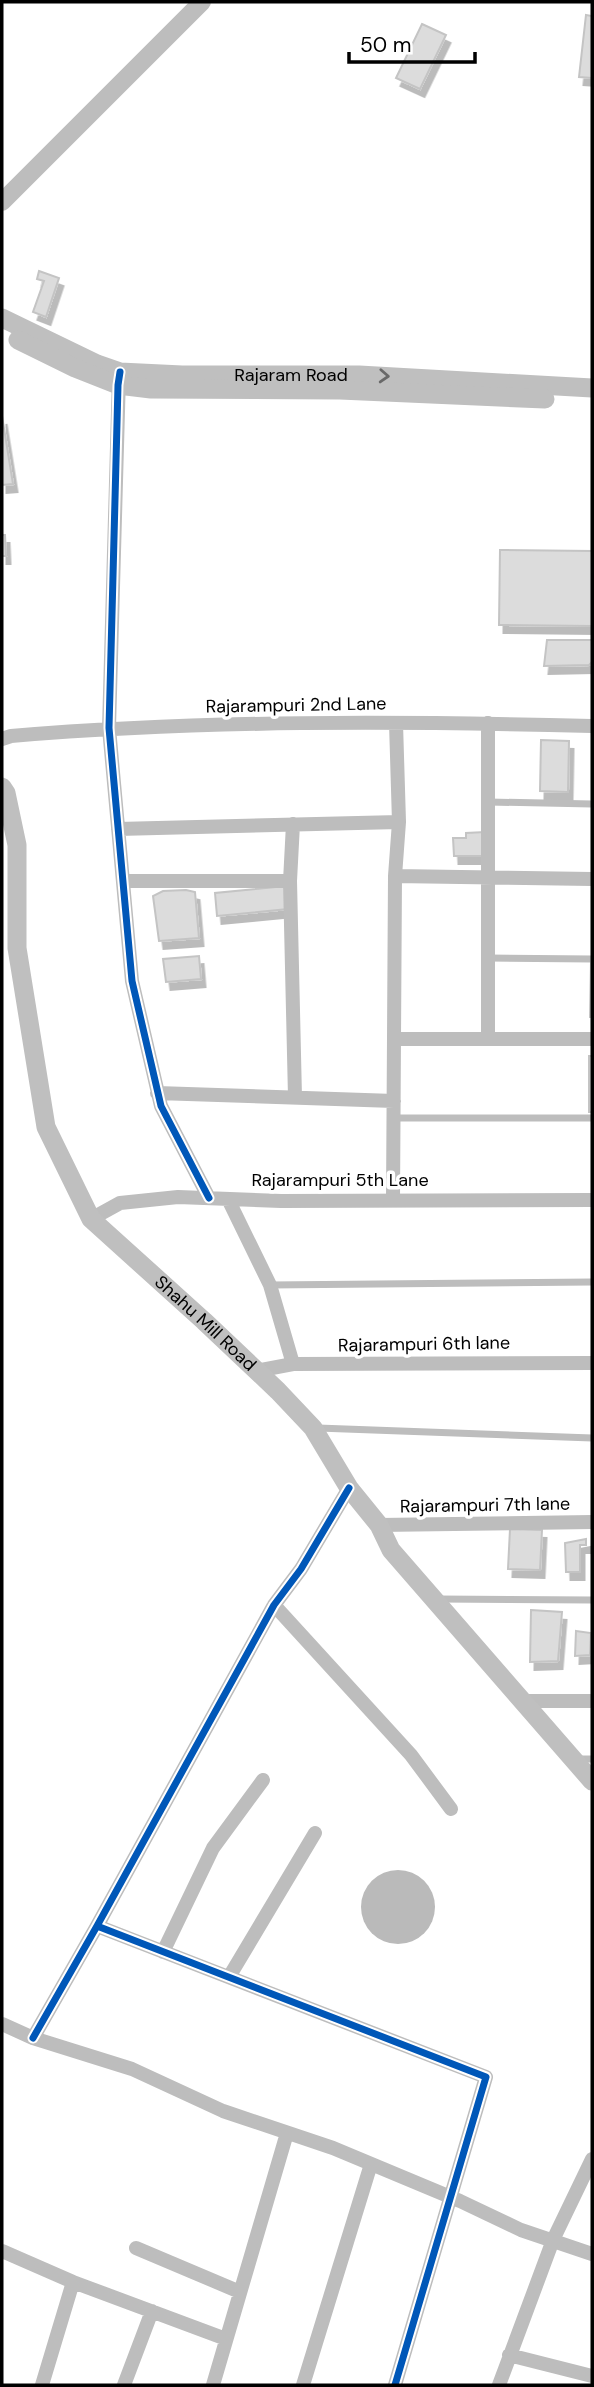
<svg xmlns="http://www.w3.org/2000/svg" width="594" height="2387" font-family="'DM Sans',sans-serif">
<style>
.water{fill:#bababa}
.building{fill:#dcdcdc;stroke:#c4c4c4;stroke-width:2;filter:url(#shadow)}
.lines{fill:none;stroke-linecap:round;stroke-linejoin:round}
.service{stroke:#bdbdbd;stroke-width:7}
.minor{stroke:#bdbdbd;stroke-width:14}
.tertiary{stroke:#bdbdbd;stroke-width:18}
.secondary{stroke:#bfbfbf;stroke-width:19}
.cycleway-casing{stroke:#fff;stroke-width:11}
.cycleway{stroke:#0057b8;stroke-width:7}
.oneway{stroke:#696969}
.labels{text-anchor:middle;dominant-baseline:central;stroke-width:7;stroke-linejoin:round;paint-order:stroke}
.street-label{font-size:18px;fill:#000;stroke:#fff}
</style>
<defs>
<filter id="shadow"><feDropShadow dx="4.5" dy="8" stdDeviation="0" flood-color="#0004"/></filter>
</defs>
<rect width="100%" height="100%" fill="#fff"/>
<path class="water" d="M361 1907a37 37 0 1 1 74 0a37 37 0 1 1-74 0Z"/>
<path class="building" d="M 586,15 L 592,16 L 592,78 L 579,77 Z
M 422,24 L 446,35 L 420,89 L 396,78 Z
M 39,271 L 59,278 L 46,317 L 33,312 L 44,281 L 37,279 Z
M 2,416 L 13,484 L 2,485 Z
M 2,535 L 5,535 L 6,556 L 2,556 Z
M 500,550 L 592,551 L 592,626 L 499,625 Z
M 547,640 L 592,640 L 592,662 L 589,665 L 544,666 Z
M 541,740 L 569,741 L 568,792 L 540,791 Z
M 485,832 L 486,856 L 454,856 L 453,838 L 466,838 L 466,833 Z
M 286,886 L 288,909 L 217,916 L 215,893 Z
M 186,890 L 195,892 L 199,938 L 159,941 L 153,896 L 163,891 Z
M 199,956 L 201,979 L 166,982 L 163,959 Z
M 591,962 L 592,962 L 592,1017 L 590,1017 Z
M 589,1056 L 592,1056 L 592,1112 L 589,1112 Z
M 510,1529 L 542,1530 L 540,1570 L 508,1569 Z
M 586,1539 L 586,1545 L 580,1545 L 580,1572 L 566,1572 L 565,1543 Z
M 531,1610 L 562,1612 L 558,1661 L 530,1662 Z
M 576,1631 L 591,1633 L 590,1655 L 575,1656 Z"/>
<g class="lines">
<path class="service" d="M 489,802 L 592,804
M 488,958 L 592,959
M 394,1118 L 592,1118
M 270,1285 L 592,1282
M 318,1428 L 592,1438
M 438,1599 L 592,1600
M 578,1759 L 592,1759"/>
<path class="minor" d="M 119,376 L 109,728 L 132,981 L 161,1106 L 209,1198
M 2,739 L 11,736 C 204,720 398,721 592,726
M 293,824 L 290,881 L 295,1097
M 118,829 L 399,822
M 395,876 L 592,879
M 123,881 L 290,881
M 394,1039 L 592,1039
M 488,1039 L 488,723
M 157,1093 L 394,1101
M 228,1199 L 270,1285 L 293,1364
M 393,1200 L 395,876 L 399,822 L 396,723
M 91,1219 L 120,1203 L 178,1197 L 281,1201 L 592,1200
M 256,1371 L 293,1364 L 592,1363
M 379,1525 L 592,1522
M 274,1605 L 411,1755 L 451,1809
M 523,1701 L 592,1701
M 97,1926 L 486,2077 L 395,2385
M 163,1952 L 213,1848 L 263,1780
M 229,1977 L 315,1833
M 2,2024 L 33,2038 L 132,2069 L 223,2111 L 333,2148 L 460,2201 L 521,2230 L 592,2254
M 33,2038 L 97,1926 L 274,1605 L 301,1569 L 349,1488
M 136,2248 L 240,2292
M 2,2251 L 73,2282 L 226,2339
M 509,2355 L 592,2376
M 42,2385 L 73,2282
M 124,2385 L 152,2311
M 213,2385 L 287,2133
M 303,2385 L 371,2164
M 499,2385 L 553,2240 L 592,2159"/>
<path class="tertiary" d="M 2,202 L 202,2"/>
<g class="secondary">
<path id="s1" d="M 2,318 L 97,364 L 120,372 L 182,375 L 359,375 L 592,388"/>
<path d="M 18,340 L 75,368 L 118,385 L 151,389 L 340,390 L 545,399"/>
<path id="s2" d="M 2,787 L 6,793 L 17,845 L 17,948 L 46,1127 L 91,1219 L 204,1321 L 278,1391 L 313,1428 L 349,1488 L 379,1525 L 391,1550 L 592,1781"/>
</g>
<g class="cycleway-casing">
<path id="cycleway" d="M 120,372 L 118,385 L 109,728 L 132,981 L 161,1106 L 209,1198
M 97,1926 L 486,2077 L 395,2385
M 33,2038 L 97,1926 L 274,1605 L 301,1569 L 349,1488"/>
</g>
<use href="#cycleway" class="cycleway"/>
</g>
<defs><path id="oneway-chevron" d="M-2-3.5L2.5 0L-2 3.5" fill="none" stroke-width="1.6" stroke-linecap="round" stroke-linejoin="round" transform="scale(1.75)"/></defs>
<use class="oneway" href="#oneway-chevron" transform="translate(384 376) rotate(3)"/>
<g class="labels">
<g class="street-label">
<text stroke="none"><textPath href="#s1" startOffset="301">Rajaram Road</textPath></text>
<text transform="translate(296 705) rotate(-1)">Rajarampuri 2nd Lane</text>
<text x="340" y="1180">Rajarampuri 5th Lane</text>
<text stroke="none"><textPath href="#s2" startOffset="602">Shahu Mill Road</textPath></text>
<text transform="translate(424 1344) rotate(-1)">Rajarampuri 6th lane</text>
<text transform="translate(485 1505) rotate(-1)">Rajarampuri 7th lane</text>
</g>
</g>
<rect width="594" height="2387" fill="none" stroke="#000000" stroke-width="7"/>
<path d="M349 52v10h126v-10" fill="none" stroke="#000000" stroke-width="3.5"/>
<text x="360" y="52" font-size="21" fill="#000000" stroke="#ffffff" stroke-width="5" paint-order="stroke">50 m</text>
</svg>
